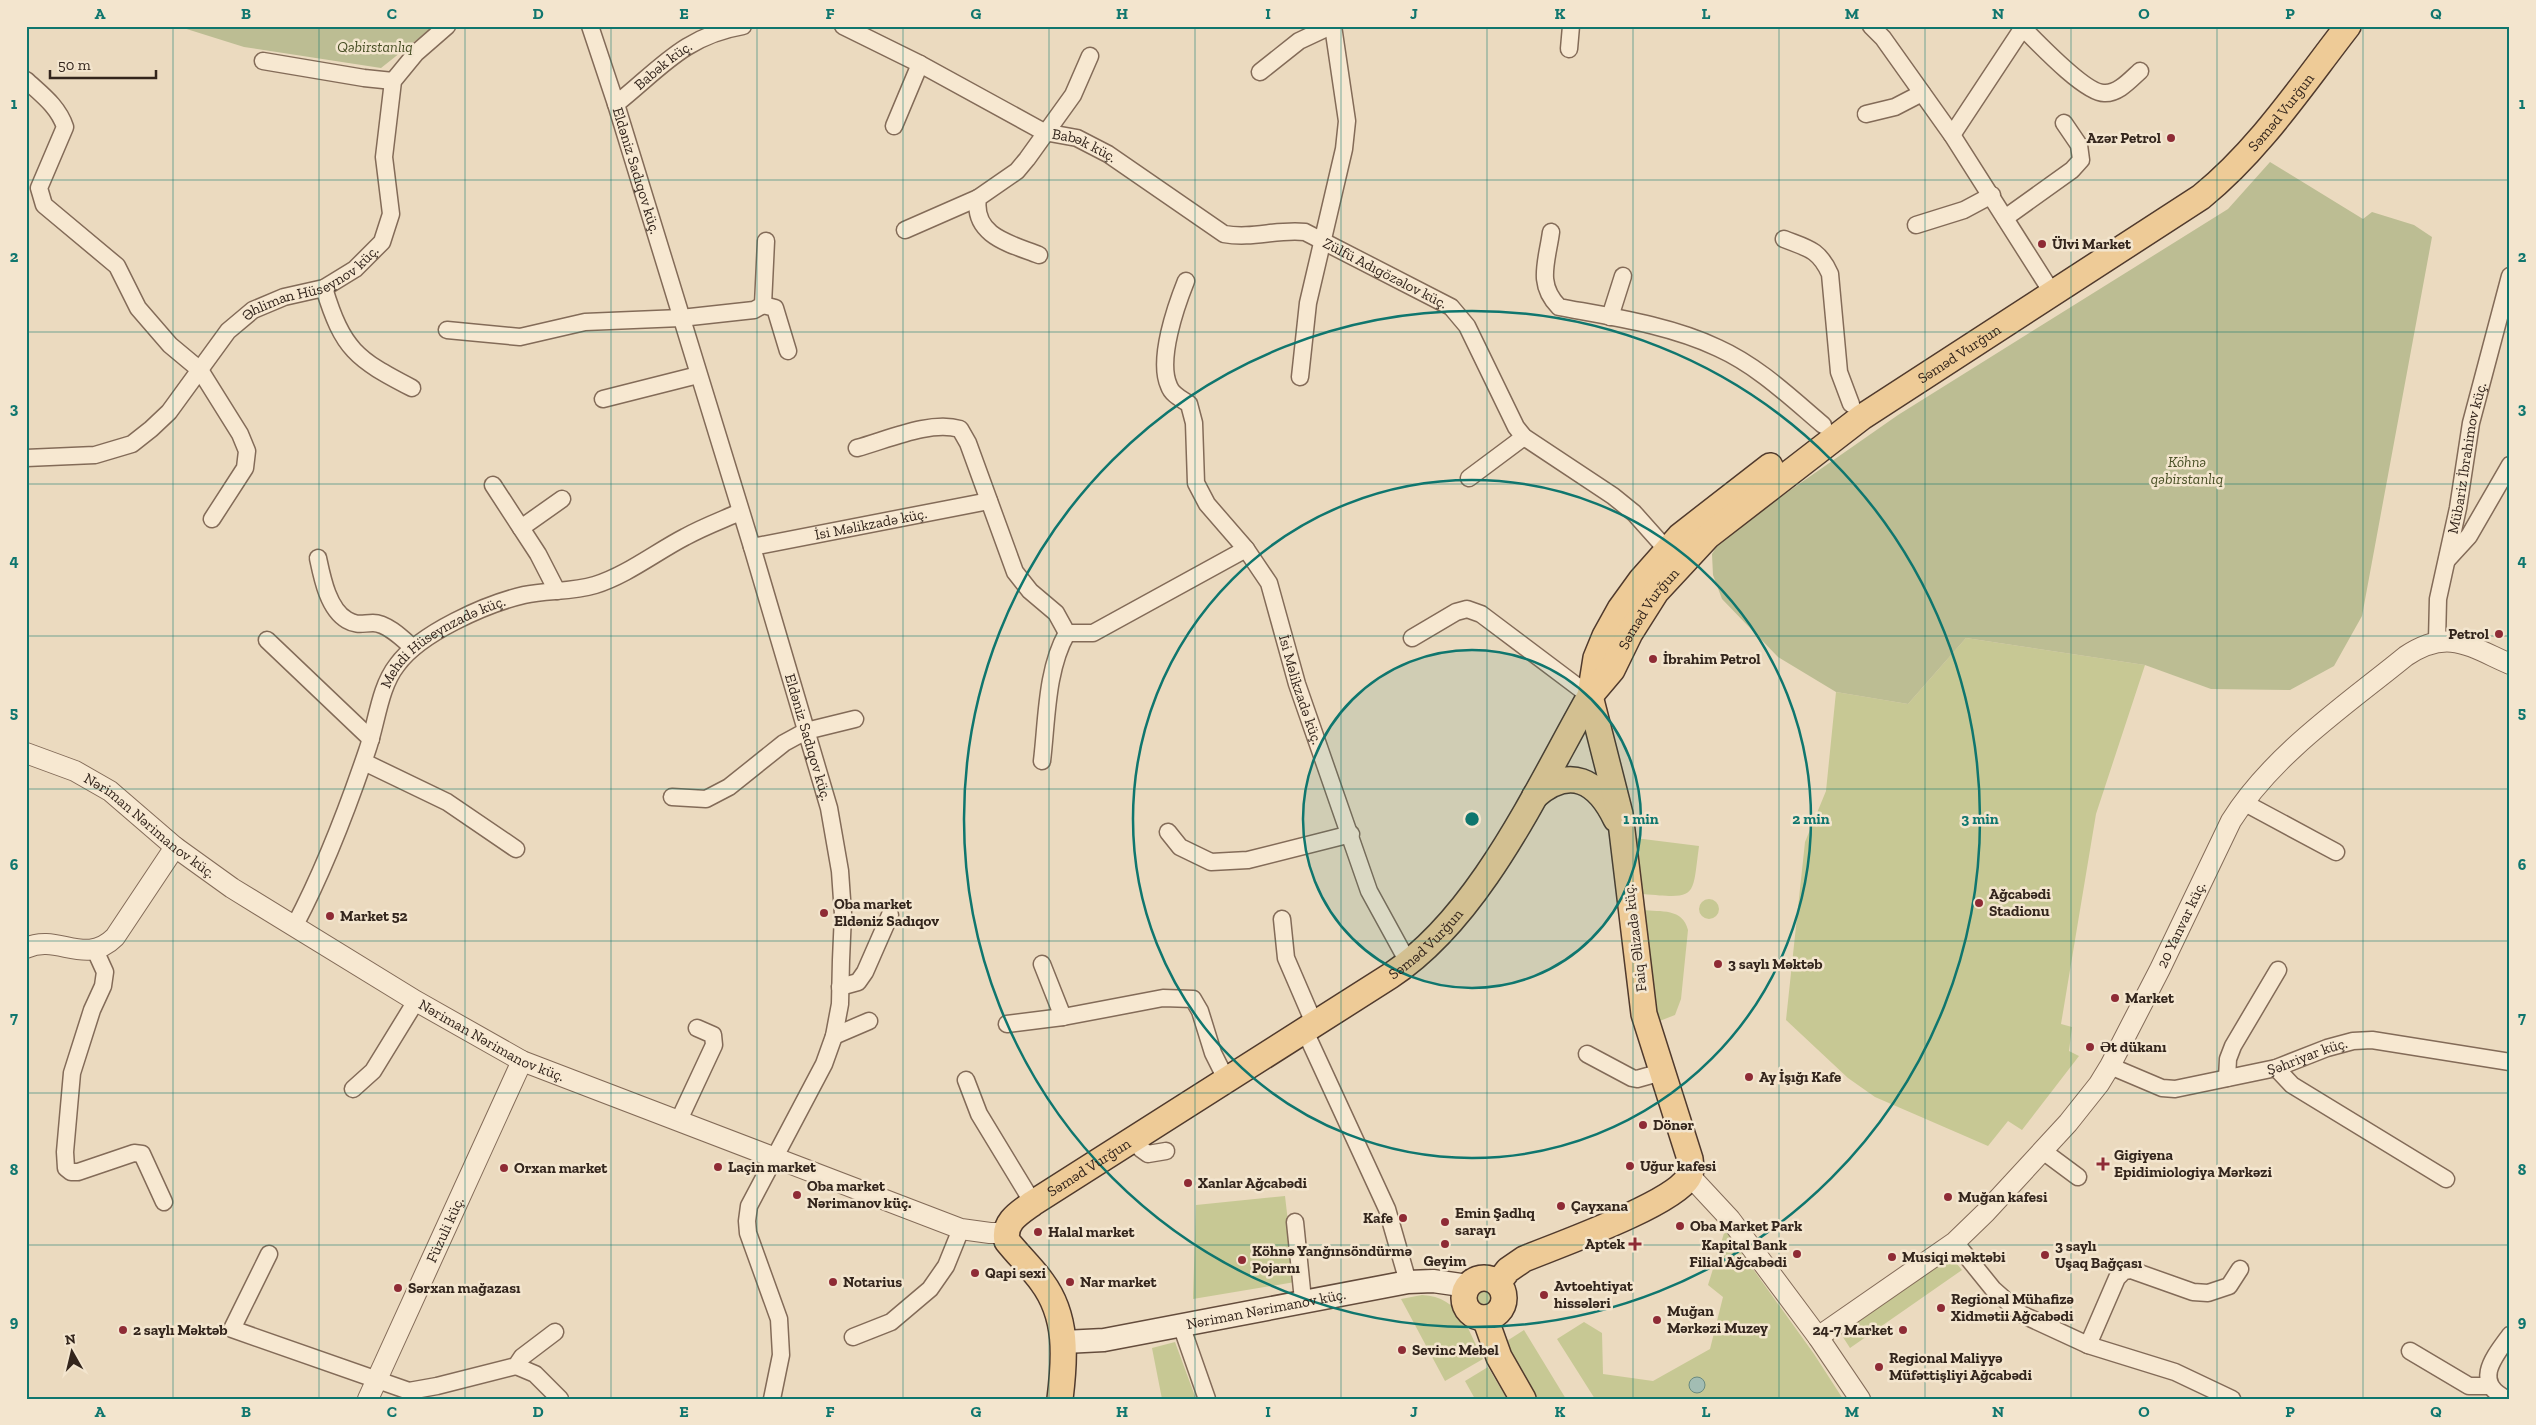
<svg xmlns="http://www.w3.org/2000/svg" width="2536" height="1425" font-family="'Zilla Slab',serif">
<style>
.green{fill:#c7c894}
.cemetery{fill:#bcbd93}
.water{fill:#a2bdb3;stroke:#6a8a7f}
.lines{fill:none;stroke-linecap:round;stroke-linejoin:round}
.minor-casing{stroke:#836b58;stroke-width:19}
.tertiary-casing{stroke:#836b58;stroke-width:22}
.secondary-casing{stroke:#644c3c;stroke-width:25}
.primary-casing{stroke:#503a2d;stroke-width:28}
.minor{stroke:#f7e8d1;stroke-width:16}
.tertiary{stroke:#f7e8d1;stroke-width:20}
.secondary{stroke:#f7e8d1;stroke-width:22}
.primary{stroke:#eecb97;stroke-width:25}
.grid{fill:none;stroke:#0f766e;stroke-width:1;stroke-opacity:0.55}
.ring{fill:none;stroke:#0f766e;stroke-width:2.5}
.poi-dot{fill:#8e2b35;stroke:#f3e5ce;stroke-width:2}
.labels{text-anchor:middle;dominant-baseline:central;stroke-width:5;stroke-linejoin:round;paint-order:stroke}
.park-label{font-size:15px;font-style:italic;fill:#474e24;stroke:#f3e5ce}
.street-label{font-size:15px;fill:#33251c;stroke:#f3e5ce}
.poi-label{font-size:15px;font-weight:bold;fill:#33251c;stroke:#f3e5ce;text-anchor:start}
.centre{fill:#0f766e;stroke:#f3e5ce;stroke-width:2.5}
.ring-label{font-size:15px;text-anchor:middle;font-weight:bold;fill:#0f766e;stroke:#f3e5ce;stroke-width:5;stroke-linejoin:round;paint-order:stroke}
.neatline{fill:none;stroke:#0f766e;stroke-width:2}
.grid-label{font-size:16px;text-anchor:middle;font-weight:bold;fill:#0f766e}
</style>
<rect width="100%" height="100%" fill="#ebdabf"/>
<path class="green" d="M 1966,638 L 2145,665 L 2096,814 L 2061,1024 L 2072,1027 L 2069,1051 L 2079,1056 L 2022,1130 L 2008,1121 L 1988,1146 L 1875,1097 L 1848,1078 L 1786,1020 L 1805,842 L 1826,791 L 1836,692 L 1908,704 Z
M 1635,838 L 1699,846 C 1692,898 1698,899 1643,894 Z
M1699 909a10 10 0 1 1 20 0a10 10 0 1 1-20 0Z
M 1642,910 C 1661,912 1683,908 1688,930 L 1681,999 L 1675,1015 L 1657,1022 Z
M 1285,1196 L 1295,1282 L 1193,1299 L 1196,1205 Z
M 1725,1230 L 1814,1354 L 1843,1399 L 1595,1399 L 1557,1339 L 1584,1322 L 1602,1333 L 1603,1374 L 1653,1381 L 1710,1349 L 1723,1297 L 1708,1285 Z
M 1951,1257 L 1962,1270 L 1850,1348 L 1841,1334 Z
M1474 1297a9 9 0 1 1 18 0a9 9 0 1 1-18 0Z
M 1422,1295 C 1461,1297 1467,1329 1483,1359 L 1445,1381 L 1401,1299 Z
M 1524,1330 L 1566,1399 L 1531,1399 L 1499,1346 Z
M 1175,1342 L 1196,1399 L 1162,1399 L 1152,1348 Z
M 1488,1367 L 1507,1399 L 1475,1399 L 1465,1381 Z"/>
<path class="cemetery" d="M 177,26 L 434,26 L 381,68 L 244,47 Z
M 2270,162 L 2363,219 L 2372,212 L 2414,225 L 2432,237 L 2362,616 L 2334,666 L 2290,690 L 2211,689 L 2145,665 L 1966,638 L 1908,704 L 1836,692 L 1778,657 L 1722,599 L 1713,575 L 1712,554 L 1722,538 L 1898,415 L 2228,209 Z"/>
<path class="water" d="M1689 1385a8 8 0 1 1 16 0a8 8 0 1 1-16 0Z"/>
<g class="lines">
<g class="minor-casing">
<g id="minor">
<path id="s1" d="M 590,26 L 616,104 L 752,547 L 829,808 L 840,871 L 843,914 L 841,960 L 840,1004 L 834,1036 L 824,1064 L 749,1206 L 747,1221 L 748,1233 L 779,1319 L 781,1355 L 772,1399"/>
<path id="s2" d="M 843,26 L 920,64 L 1044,132 L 1077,138 L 1108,154 L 1224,234 C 1253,239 1276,229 1305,232 L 1451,307 L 1467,326 L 1516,427 L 1524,437 L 1613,496 L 1634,513 L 1667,550"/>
<path d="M 1871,26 L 1883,38 L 1952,135 L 2053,294"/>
<path d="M 2023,28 C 2038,43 2085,93 2104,93 C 2118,94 2130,80 2140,71"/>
<path d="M 1569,49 L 1571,26"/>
<path d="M 263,61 L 364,78 L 393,81"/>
<path d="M 1260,72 L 1299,41 L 1331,26"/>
<path d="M 26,80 C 41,94 58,106 65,127 L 39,188 L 44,205 L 117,266 L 138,308 L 170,345 L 200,370 L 240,434 L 247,451 L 245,468 L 212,519"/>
<path id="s3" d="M 616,104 C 660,69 684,36 743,26"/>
<path d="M 1866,114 L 1895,107 L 1922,93"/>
<path d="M 894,126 L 920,64"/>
<path d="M 1952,135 L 2024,26"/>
<path d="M 2005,218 L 2072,170 L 2081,160 L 2079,145 L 2064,123"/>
<path d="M 1916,225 L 1964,210 L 1992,195"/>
<path d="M 905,230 L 978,198"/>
<path d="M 1551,232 C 1547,262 1536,284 1559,307 C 1612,317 1669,325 1718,348 C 1758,366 1790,397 1823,425"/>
<path d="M 1784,239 C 1807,248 1819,249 1830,274 L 1839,372 L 1851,404"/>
<path d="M 1039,255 C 1011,244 972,236 978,198 L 1017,171 L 1027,159 L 1073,95 L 1090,56"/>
<path id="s4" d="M 1186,281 C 1176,306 1157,360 1169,386 C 1172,395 1182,399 1189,404 L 1194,423 L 1196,483 L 1207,504 L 1246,549 L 1269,583 L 1297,684 L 1369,891 L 1409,964"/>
<path d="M 324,288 C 343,350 356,359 412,388"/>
<path d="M 763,305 L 775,308 L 788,351"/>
<path d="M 1610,317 L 1623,276"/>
<path d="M 447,330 L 520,337 L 585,322 L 681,318 L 754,310 L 763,305 L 766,241"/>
<path d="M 1300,377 L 1308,303 L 1344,149 L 1347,121 L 1333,26"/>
<path d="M 603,399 L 698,375"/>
<path d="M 857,448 C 887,440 930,420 960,429 L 968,443 L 1015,572 L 1030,591 L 1056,613 L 1067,633 L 1093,633 L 1246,549"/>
<path id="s5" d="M 26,458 L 95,455 L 132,444 L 151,429 L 169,412 L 228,331 L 253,310 L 284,297 L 324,288 L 355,269 L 382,242 L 391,214 L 384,157 L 393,81 L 416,53 L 447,26"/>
<path d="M 1469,478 L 1524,437"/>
<path d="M 493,485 L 538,554 L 557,591"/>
<path d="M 521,528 L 562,499"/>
<path id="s6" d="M 752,547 L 989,501"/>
<path d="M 318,558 C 322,577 328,609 347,620 C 357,626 363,623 373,623 C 387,623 403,639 413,648"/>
<path d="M 2447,560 L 2469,536 L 2510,465"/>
<path d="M 1412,638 L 1456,612 L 1467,609 L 1481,614 L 1590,696"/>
<path d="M 267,640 L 371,739"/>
<path id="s7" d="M 2437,641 L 2438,599 L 2458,508 L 2471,423 L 2510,276"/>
<path d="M 1042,761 C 1047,720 1046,670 1067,633"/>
<path d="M 364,762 L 447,802 L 516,849"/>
<path d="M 672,797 L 706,799 L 729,787 L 784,743 L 806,731 L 855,719"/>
<path d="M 2243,802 L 2336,852"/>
<path d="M 1168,832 L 1180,847 L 1211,862 L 1248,860 L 1351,834"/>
<path d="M 1282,919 L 1286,958 L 1314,1023"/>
<path id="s8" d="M 295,925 C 324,870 347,810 367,751 C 377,723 379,688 397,665 C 420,633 486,604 524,595 C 547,590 572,592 595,585 C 627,575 656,552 685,537 C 703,527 722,520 740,512"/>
<path d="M 95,950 L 105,972 L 103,986 L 92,1010 L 72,1073 L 65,1152 L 66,1168 L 71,1172 L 78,1172 L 134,1153 L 142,1154 L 164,1202"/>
<path d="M 1042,964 L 1063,1017"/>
<path d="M 840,987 L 858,982 L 865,972 L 890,915"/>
<path d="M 1007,1024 L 1063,1017 L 1163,998 L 1193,999 L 1200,1011 L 1213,1053 L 1226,1079"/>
<path d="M 1304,1029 L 1387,1209 L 1408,1282"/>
<path d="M 834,1036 L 869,1021"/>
<path d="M 1587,1054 L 1632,1078 L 1637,1079 L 1662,1072"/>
<path id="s9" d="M 2110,1066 L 2162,1088 L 2175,1089 L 2276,1068 L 2327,1048 L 2353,1041 L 2372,1040 L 2510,1062"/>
<path d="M 2276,1068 L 2292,1085 L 2446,1179"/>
<path d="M 2227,1078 L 2228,1059 L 2233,1046 L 2278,970"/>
<path d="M 966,1080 L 979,1114 L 1033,1203"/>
<path d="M 353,1089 L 373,1071 L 416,1001"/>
<path d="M 679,1120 L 714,1045 L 713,1035 L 697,1028"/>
<path d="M 1135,1138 L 1141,1149 L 1148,1154 L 1166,1151"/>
<path d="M 2043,1151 L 2078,1177"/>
<path d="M 1295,1222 L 1303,1300"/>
<path d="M 1955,1242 L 1993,1289 L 2021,1314 L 2088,1345 L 2175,1372 L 2232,1399"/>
<path d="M 269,1254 L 232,1329 L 409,1391 L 437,1386 L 516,1366 L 522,1357 L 555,1332"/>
<path d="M 1181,1325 L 1207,1399"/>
<path d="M 853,1337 L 891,1322 L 930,1289 L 946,1266 L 961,1229"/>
<path d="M 2088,1345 L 2117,1278 L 2124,1271 L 2131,1270 L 2193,1292 L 2208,1293 L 2229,1286 L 2240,1269"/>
<path d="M 2410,1351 L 2469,1386 L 2490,1386"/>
<path d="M 516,1366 L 535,1374 L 560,1399"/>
<path d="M 2507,1399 C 2472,1382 2494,1357 2510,1335"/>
</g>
</g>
<g class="tertiary-casing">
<g id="tertiary">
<path id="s10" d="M 26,753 L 75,771 L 110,791 L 175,847 L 232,888 L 416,1001 L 522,1061 L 961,1229 L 990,1233 L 1005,1233"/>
<path d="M 26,948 C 58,933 85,967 115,937 L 175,847"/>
<path d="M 1690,1176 L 1730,1219 L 1818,1337 L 1860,1399"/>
<path id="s11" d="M 1818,1337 L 1955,1242 L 1986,1212 L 2068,1123 L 2099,1084 L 2110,1066 L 2160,969 L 2231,821 C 2273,754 2346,705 2406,656 C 2448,628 2469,646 2510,664"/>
<path id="s12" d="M 368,1399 L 522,1061"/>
</g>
</g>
<g class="secondary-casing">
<g id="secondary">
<path id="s13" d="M 1064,1342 L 1104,1340 L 1408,1282 L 1433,1281 L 1468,1286"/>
</g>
</g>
<g class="primary-casing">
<g id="primary">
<path d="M 1535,796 C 1570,766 1597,780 1616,819"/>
<circle cx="1484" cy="1298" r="20"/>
<path d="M 1498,1283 L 1508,1270 L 1524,1259 C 1558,1245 1671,1205 1688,1178 C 1692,1172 1691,1166 1690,1159 L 1644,1014 L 1620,814 L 1590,696 L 1596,658 L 1605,636 L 1620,609 L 1641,580 L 1680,536 L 1770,466"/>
<path d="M 1485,1318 L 1499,1357 L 1523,1399"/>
<path id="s14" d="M 1060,1399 C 1065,1358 1068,1317 1042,1282 C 1032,1268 1018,1255 1007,1241 C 1003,1222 1019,1213 1033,1203 L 1390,976 C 1481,916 1537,789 1590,696 L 1612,670 L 1630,633 L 1656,592 L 1708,536 L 1862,417 L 2201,197 C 2260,149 2302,85 2348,26"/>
</g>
</g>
<use href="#minor" class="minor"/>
<use href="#tertiary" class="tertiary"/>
<use href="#secondary" class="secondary"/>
<use href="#primary" class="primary"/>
</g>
<path class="grid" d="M 173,26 L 173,1399M 319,26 L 319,1399M 465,26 L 465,1399M 611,26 L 611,1399M 757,26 L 757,1399M 903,26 L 903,1399M 1049,26 L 1049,1399M 1195,26 L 1195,1399M 1341,26 L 1341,1399M 1487,26 L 1487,1399M 1633,26 L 1633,1399M 1779,26 L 1779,1399M 1925,26 L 1925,1399M 2071,26 L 2071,1399M 2217,26 L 2217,1399M 2363,26 L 2363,1399M 26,180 L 2510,180M 26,332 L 2510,332M 26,484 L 2510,484M 26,636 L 2510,636M 26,789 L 2510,789M 26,941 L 2510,941M 26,1093 L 2510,1093M 26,1245 L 2510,1245"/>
<circle cx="1472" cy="819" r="169" fill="#0f766e" fill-opacity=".12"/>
<g class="ring">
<circle cx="1472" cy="819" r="169"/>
<circle cx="1472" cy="819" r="339"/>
<circle cx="1472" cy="819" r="508"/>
</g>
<g class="poi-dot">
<circle cx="2171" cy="138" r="5"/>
<circle cx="2042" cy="244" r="5"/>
<circle cx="2499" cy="634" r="5"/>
<circle cx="1653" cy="659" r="5"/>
<circle cx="1979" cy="903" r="5"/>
<circle cx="824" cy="913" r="5"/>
<circle cx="330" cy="916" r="5"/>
<circle cx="1718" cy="964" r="5"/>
<circle cx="2115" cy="998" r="5"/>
<circle cx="2090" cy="1047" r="5"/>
<circle cx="1749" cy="1077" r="5"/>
<circle cx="1643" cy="1125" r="5"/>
<path d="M2100.5 1156.5h5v5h5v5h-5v5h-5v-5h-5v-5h5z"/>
<circle cx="1630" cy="1166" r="5"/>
<circle cx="718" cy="1167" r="5"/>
<circle cx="504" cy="1168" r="5"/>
<circle cx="1188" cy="1183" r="5"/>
<circle cx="797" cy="1195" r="5"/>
<circle cx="1948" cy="1197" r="5"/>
<circle cx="1561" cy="1206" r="5"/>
<circle cx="1403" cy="1218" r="5"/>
<circle cx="1445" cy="1222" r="5"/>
<circle cx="1680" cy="1226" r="5"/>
<circle cx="1038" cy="1232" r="5"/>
<circle cx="1445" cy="1244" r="5"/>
<path d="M1632.5 1236.5h5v5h5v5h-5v5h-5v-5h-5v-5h5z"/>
<circle cx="1797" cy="1254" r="5"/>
<circle cx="2045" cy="1255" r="5"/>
<circle cx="1892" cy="1257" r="5"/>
<circle cx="1242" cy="1260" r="5"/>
<circle cx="975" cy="1273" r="5"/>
<circle cx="833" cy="1282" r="5"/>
<circle cx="1070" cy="1282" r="5"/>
<circle cx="398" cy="1288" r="5"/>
<circle cx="1544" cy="1295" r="5"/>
<circle cx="1941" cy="1308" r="5"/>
<circle cx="1657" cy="1320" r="5"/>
<circle cx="123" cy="1330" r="5"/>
<circle cx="1903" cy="1330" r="5"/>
<circle cx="1402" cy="1350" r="5"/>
<circle cx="1879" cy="1367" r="5"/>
</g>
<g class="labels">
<g class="park-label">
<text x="375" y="47">Qəbirstanlıq</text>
<text x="2187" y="462">Köhnə<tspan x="2187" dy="17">qəbirstanlıq</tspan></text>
</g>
<g class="street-label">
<text stroke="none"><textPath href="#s3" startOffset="61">Babək küç.</textPath></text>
<text stroke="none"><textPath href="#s14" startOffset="1911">Səməd Vurğun</textPath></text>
<text stroke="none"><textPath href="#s2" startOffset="270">Babək küç.</textPath></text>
<text stroke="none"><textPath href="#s1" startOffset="152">Eldəniz Sadıqov küç.</textPath></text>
<text stroke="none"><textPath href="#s2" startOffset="608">Zülfü Adıgözəlov küç.</textPath></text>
<text stroke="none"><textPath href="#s5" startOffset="354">Əhliman Hüseynov küç.</textPath></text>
<text stroke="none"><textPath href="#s14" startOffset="1506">Səməd Vurğun</textPath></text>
<text stroke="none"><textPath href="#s7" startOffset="186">Mübariz İbrahimov küç.</textPath></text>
<text stroke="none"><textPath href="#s6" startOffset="121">İsi Məlikzadə küç.</textPath></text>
<text stroke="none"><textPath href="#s14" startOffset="1101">Səməd Vurğun</textPath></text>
<text stroke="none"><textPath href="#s8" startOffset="331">Mehdi Hüseynzadə küç.</textPath></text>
<text stroke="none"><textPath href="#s4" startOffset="451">İsi Məlikzadə küç.</textPath></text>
<text stroke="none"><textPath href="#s1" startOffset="744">Eldəniz Sadıqov küç.</textPath></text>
<text stroke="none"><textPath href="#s10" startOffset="145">Nəriman Nərimanov küç.</textPath></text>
<text stroke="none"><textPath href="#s11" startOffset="560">20 Yanvar küç.</textPath></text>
<text transform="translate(1635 938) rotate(-97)">Faiq Əlizadə küç.</text>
<text stroke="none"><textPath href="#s14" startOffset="696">Səməd Vurğun</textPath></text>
<text stroke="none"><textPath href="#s10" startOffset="550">Nəriman Nərimanov küç.</textPath></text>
<text stroke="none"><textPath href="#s9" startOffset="206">Şəhriyar küç.</textPath></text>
<text stroke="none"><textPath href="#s14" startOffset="291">Səməd Vurğun</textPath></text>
<text stroke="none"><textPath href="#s12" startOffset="186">Füzuli küç.</textPath></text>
<text stroke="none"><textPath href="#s13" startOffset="205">Nəriman Nərimanov küç.</textPath></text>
</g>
<g class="poi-label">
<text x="2161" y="138" text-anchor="end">Azər Petrol</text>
<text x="2052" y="244">Ülvi Market</text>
<text x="2489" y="634" text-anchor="end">Petrol</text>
<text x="1663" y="659">İbrahim Petrol</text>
<text x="1989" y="894">Ağcabədi<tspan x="1989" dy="17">Stadionu</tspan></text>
<text x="834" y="904">Oba market<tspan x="834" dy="17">Eldəniz Sadıqov</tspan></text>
<text x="340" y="916">Market 52</text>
<text x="1728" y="964">3 saylı Məktəb</text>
<text x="2125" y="998">Market</text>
<text x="2100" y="1047">Әt dükanı</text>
<text x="1759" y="1077">Ay İşığı Kafe</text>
<text x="1653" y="1125">Dönər</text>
<text x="2114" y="1155">Gigiyena<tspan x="2114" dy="17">Epidimiologiya Mərkəzi</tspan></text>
<text x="1640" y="1166">Uğur kafesi</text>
<text x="728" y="1167">Laçin market</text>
<text x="514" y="1168">Orxan market</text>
<text x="1198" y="1183">Xanlar Ağcabədi</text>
<text x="807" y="1186">Oba market<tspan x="807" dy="17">Nərimanov küç.</tspan></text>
<text x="1958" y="1197">Muğan kafesi</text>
<text x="1571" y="1206">Çayxana</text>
<text x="1455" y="1213">Emin Şadlıq<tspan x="1455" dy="17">sarayı</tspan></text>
<text x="1393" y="1218" text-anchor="end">Kafe</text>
<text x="1690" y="1226">Oba Market Park</text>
<text x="1048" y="1232">Halal market</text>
<text x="1625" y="1244" text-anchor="end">Aptek</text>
<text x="1787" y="1245" text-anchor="end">Kapital Bank<tspan x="1787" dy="17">Filial Ağcabədi</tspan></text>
<text x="2055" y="1246">3 saylı<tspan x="2055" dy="17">Uşaq Bağçası</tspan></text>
<text x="1252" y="1251">Köhnə Yanğınsöndürmə<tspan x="1252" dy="17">Pojarnı</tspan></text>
<text x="1902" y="1257">Musiqi məktəbi</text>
<text x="1445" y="1261" text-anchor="middle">Geyim</text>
<text x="985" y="1273">Qapi sexi</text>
<text x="843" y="1282">Notarius</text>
<text x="1080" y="1282">Nar market</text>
<text x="1554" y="1286">Avtoehtiyat<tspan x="1554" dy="17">hissələri</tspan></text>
<text x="408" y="1288">Sərxan mağazası</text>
<text x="1951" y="1299">Regional Mühafizə<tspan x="1951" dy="17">Xidmətii Ağcabədi</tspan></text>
<text x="1667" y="1311">Muğan<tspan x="1667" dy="17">Mərkəzi Muzey</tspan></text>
<text x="133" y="1330">2 saylı Məktəb</text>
<text x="1893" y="1330" text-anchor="end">24-7 Market</text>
<text x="1412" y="1350">Sevinc Mebel</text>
<text x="1889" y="1358">Regional Maliyyə<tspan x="1889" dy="17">Müfəttişliyi Ağcabədi</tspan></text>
</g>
</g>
<circle cx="1472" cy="819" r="8" class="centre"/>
<g class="ring-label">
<text x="1641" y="824">1 min</text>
<text x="1811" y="824">2 min</text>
<text x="1980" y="824">3 min</text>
</g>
<rect width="2536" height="1425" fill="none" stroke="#f3e5ce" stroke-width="55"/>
<g transform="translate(72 1352) rotate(352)" stroke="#f3e5ce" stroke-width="4" paint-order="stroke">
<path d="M0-4L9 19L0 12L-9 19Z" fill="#33251c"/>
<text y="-8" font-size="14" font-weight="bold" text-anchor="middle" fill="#33251c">N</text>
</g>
<path d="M50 70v8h106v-8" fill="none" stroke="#33251c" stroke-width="2.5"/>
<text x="58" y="70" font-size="15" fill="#33251c" stroke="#f3e5ce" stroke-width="4" paint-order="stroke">50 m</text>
<rect x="28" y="28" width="2480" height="1370" class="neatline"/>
<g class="grid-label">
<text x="100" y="19">A</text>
<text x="246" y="19">B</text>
<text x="392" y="19">C</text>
<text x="538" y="19">D</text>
<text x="684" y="19">E</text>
<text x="830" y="19">F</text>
<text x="976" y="19">G</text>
<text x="1122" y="19">H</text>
<text x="1268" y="19">I</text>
<text x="1414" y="19">J</text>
<text x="1560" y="19">K</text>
<text x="1706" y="19">L</text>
<text x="1852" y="19">M</text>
<text x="1998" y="19">N</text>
<text x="2144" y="19">O</text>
<text x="2290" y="19">P</text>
<text x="2436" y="19">Q</text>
<text x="14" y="109">1</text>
<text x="2522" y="109">1</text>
<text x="14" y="262">2</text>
<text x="2522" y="262">2</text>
<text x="14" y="414">3</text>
<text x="2522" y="414">3</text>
<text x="14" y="566">4</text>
<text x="2522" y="566">4</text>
<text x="14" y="718">5</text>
<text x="2522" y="718">5</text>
<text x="14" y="870">6</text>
<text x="2522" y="870">6</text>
<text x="14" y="1023">7</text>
<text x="2522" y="1023">7</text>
<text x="14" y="1175">8</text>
<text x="2522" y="1175">8</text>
<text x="14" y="1327">9</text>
<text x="2522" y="1327">9</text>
<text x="100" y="1417">A</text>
<text x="246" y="1417">B</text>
<text x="392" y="1417">C</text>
<text x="538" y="1417">D</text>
<text x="684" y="1417">E</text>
<text x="830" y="1417">F</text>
<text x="976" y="1417">G</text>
<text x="1122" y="1417">H</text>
<text x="1268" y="1417">I</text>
<text x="1414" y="1417">J</text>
<text x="1560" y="1417">K</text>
<text x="1706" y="1417">L</text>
<text x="1852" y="1417">M</text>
<text x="1998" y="1417">N</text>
<text x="2144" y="1417">O</text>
<text x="2290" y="1417">P</text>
<text x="2436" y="1417">Q</text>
</g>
</svg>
